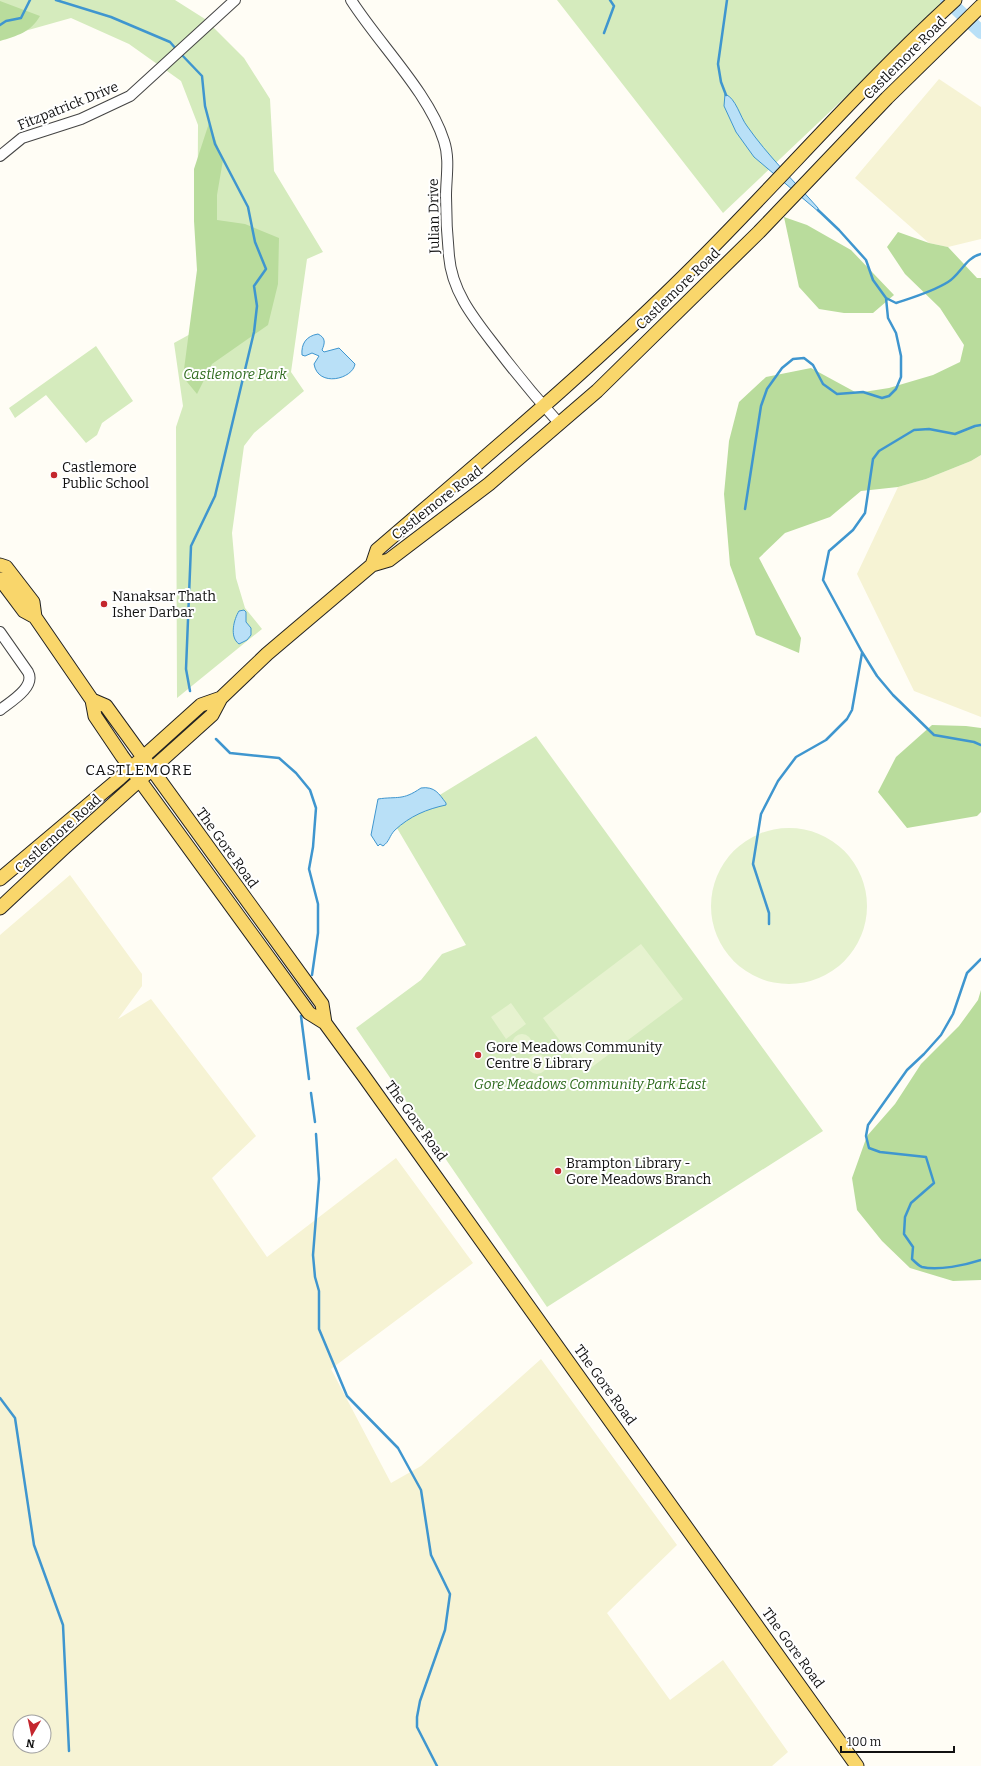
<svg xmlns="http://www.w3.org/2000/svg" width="981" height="1766" font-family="Bitter,serif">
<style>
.farmland{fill:#f6f3d4;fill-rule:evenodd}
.green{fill:#d5ebbd}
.forest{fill:#b9dc9c}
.pitch{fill:#e6f2cf}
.water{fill:#b9e0f7;stroke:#3f96cf}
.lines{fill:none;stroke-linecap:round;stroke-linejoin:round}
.stream{stroke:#3f96cf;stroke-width:2.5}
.river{stroke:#b9e0f7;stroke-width:14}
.minor-casing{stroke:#444;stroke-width:12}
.major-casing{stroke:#222;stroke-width:15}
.minor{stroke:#fff;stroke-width:10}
.major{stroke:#f9d66b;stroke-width:13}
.poi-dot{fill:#c4262e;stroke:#fff;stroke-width:1.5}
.labels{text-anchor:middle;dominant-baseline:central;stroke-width:4;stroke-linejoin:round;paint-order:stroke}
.street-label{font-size:14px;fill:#111;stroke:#fff}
.park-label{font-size:14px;font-style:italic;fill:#2f6b1f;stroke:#fff}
.poi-label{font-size:14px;fill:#111;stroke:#fff;text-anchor:start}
.neighbourhood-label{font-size:15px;letter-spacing:1px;fill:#111;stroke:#fff}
</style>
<rect width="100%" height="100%" fill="#fffdf5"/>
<path class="farmland" d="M 939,79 L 981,107 L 981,239 L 948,247 L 929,243 L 855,178 Z
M 981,455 L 981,717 L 914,691 L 857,574 L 898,487 L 926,479 L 971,461 Z
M 70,875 L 142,974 L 142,986 L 118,1019 L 151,999 L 256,1136 L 212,1178 L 267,1257 L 396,1158 L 473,1263 L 331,1369 L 391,1483 L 421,1466 L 541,1359 L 677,1545 L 607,1613 L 670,1700 L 723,1660 L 788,1752 L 772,1766 L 0,1766 L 0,935 ZM 20,1722 L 44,1722 L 44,1746 L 20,1746 Z"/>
<path class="green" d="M 0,0 L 175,0 L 205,19 L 244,58 L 270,99 L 274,171 L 323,252 L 307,259 L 291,372 L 304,391 L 254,433 L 244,446 L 232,533 L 236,578 L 245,608 L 262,629 L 177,698 L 176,427 L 183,406 L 174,343 L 194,332 L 197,296 L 198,125 L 181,81 L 129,44 L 71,18 L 0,38 Z
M 557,0 L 948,0 L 723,213 Z
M 96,346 L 133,401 L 102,423 L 97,435 L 86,443 L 46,395 L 15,418 L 9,408 Z
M 536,736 L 823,1131 L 547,1307 L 356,1028 L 421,980 L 442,954 L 466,945 L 394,823 Z"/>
<path class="forest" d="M 0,1 L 40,16 C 31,32 17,36 0,41 Z
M 209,123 L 223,160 L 217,195 L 217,220 L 245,224 L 279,238 L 278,284 L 268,325 L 212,364 L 197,394 L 183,377 L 197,270 L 194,221 L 194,169 Z
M 784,217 L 807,225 L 851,250 L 894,295 L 873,313 L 844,313 L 819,309 L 799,287 Z
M 898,232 L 929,243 L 948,247 L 977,278 L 981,278 L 981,455 L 971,461 L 926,479 L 898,487 L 861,491 L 830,517 L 785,533 L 759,558 L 801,638 L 799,653 L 756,635 L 730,565 L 724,494 L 729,441 L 739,402 L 766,377 L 811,368 L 857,393 L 889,388 L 933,375 L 960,362 L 964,345 L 940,308 L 905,274 L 887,247 Z
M 932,725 L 966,726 L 981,728 L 981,812 L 977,816 L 907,828 L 878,792 L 896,757 Z
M 981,990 L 981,1280 L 953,1281 L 910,1268 L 882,1241 L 857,1210 L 852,1178 L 867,1136 L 895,1104 L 921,1064 L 959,1026 L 978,1000 Z"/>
<path class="pitch" d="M711 906a78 78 0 1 1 156 0a78 78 0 1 1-156 0Z
M 641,944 L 683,999 L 584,1073 L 543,1018 Z
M 511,1003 L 526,1024 L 506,1039 L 491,1017 Z
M512 1044a10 10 0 1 1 20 0a10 10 0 1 1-20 0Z
M527 1064a10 10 0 1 1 20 0a10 10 0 1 1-20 0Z"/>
<path class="water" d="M 725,94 C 736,98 740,117 747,126 C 768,156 794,181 818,208 L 819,212 L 754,157 L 736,132 L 724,106 Z
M 318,334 C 326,338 325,343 322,350 L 324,352 L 339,348 L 355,364 C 353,379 318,388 314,364 L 319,356 L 312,353 L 305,356 L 302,355 C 301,344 306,336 318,334 Z
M 244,610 L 246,612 L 246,622 L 251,628 L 251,635 L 247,640 L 239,644 C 229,637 234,619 239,611 Z
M 421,788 C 435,786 439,794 446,803 L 446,805 C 427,809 410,816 395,830 C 389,836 390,841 383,846 L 380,844 L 378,846 L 371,835 L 378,799 C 398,796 402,801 421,788 Z"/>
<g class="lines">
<path class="stream" d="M 56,0 L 111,17 L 170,42 L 177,50
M 0,25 L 6,21 L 21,18 L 30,0
M 604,33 L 614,6 L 610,0
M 180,53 L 202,76 L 205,106 L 215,144 L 248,207 L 255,242 L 266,269 L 254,286 L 257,306 L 254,332 L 215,496 L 191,546 L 186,669 L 190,691
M 726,95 L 721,82 L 718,64 L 727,0
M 886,298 L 896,303 C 914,297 932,292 948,282 C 960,275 966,257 981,254
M 981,425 L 975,426 L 955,434 L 929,429 L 914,430 L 879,451 L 873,459 L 865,513 L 853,530 L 829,551 L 823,580 L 862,652 L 877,676 L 893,695 L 934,735 L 974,742 L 981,745
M 745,509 L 761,406 L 767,389 L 782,368 L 793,359 L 804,358 L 813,365 L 823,384 L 837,394 L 863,392 L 882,398 L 889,396 L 896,389 L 901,377 L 901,356 L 896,333 L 888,318 L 886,298 L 873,280 L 866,260 L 839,230 L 818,210
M 216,739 L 230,753 L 279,758 L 296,773 L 310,790 L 316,808 L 313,847 L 309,869 L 318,904 L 318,933 L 312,975
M 769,924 L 769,913 L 753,864 L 761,814 L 778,781 L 796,757 L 826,740 L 847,719 L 852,710 L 862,653
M 981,959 L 967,973 L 953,1014 L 941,1035 L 924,1054 L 907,1070 L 868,1125 L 866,1136 L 869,1148 L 880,1152 L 926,1157 L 934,1183 L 911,1203 L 905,1217 L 904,1234 L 913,1247 L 912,1259 C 915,1262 919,1266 922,1267 C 938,1271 966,1265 981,1260
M 301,1016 L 309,1079
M 311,1093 L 315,1122
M 316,1134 L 319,1179 L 313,1255 L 315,1277 L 319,1291 L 319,1329 L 347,1396 L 398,1448 L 421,1490 L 431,1555 L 450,1594 L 445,1630 L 420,1701 L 417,1717 L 417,1727 L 437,1766
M 0,1398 L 15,1418 L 34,1545 L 63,1625 L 69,1751"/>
<path class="river" d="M 947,0 L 981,32"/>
<g class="minor-casing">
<path id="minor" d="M 351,0 C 379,44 429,93 444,141 C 450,159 446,178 446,196 C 446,215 447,236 449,256 C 452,294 477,322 499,351 C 518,376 538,400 559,423
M 0,156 L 22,138 L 81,119 L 130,96 L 235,0
M 0,632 L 28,672 C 36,687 10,702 0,710"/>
</g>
<g class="major-casing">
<path id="major" d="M 0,565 L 6,567 L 33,602 L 35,617
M 372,565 L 377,550 C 485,457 595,365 696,264 C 783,177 864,83 955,0
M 0,579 L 24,611 L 35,617 L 92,700 L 95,716 L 122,756 L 309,1013 L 325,1023 L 363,1075 L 857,1766
M 92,700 L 106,706 L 322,1004 L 325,1023
M 0,879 L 120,778 L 201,705 L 221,698
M 0,908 L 65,847 L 212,715 L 221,698 L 267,654 L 372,565 L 389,560 L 489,484 L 597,391 L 759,232 L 887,98 L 981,6"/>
</g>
<use href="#minor" class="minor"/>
<use href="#major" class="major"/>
</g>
<g class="poi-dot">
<circle cx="54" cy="475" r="4"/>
<circle cx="104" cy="604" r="4"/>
<circle cx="478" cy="1055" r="4"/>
<circle cx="558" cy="1171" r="4"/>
</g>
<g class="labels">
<g class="street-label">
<text transform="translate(905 58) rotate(-45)">Castlemore Road</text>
<text transform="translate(68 106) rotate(-22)">Fitzpatrick Drive</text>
<text transform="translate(434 216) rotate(-91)">Julian Drive</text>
<text transform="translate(678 289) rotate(-44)">Castlemore Road</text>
<text transform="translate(437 503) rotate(-38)">Castlemore Road</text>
<text transform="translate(58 834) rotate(-42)">Castlemore Road</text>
<text transform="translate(227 848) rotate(54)">The Gore Road</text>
<text transform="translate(416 1121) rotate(54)">The Gore Road</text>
<text transform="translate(605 1385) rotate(54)">The Gore Road</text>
<text transform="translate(793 1648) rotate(54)">The Gore Road</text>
</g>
<g class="park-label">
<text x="235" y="374">Castlemore Park</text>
<text x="590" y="1084">Gore Meadows Community Park East</text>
</g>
<g class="poi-label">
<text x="62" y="467">Castlemore<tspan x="62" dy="16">Public School</tspan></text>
<text x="112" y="596">Nanaksar Thath<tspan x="112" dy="16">Isher Darbar</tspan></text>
<text x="486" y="1047">Gore Meadows Community<tspan x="486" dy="16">Centre &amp; Library</tspan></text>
<text x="566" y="1163">Brampton Library -<tspan x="566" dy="16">Gore Meadows Branch</tspan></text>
</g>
<g class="neighbourhood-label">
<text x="139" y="770">CASTLEMORE</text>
</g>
</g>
<g transform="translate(32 1734) rotate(189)"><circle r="19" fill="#ffffff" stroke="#a0a0a0"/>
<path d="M0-3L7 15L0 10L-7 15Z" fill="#c4262e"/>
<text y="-6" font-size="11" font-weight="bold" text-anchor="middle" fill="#111111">N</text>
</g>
<path d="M841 1746v6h113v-6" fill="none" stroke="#111111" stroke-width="2"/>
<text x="847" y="1746" font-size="12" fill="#111111" stroke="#ffffff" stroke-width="3" paint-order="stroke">100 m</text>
</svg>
